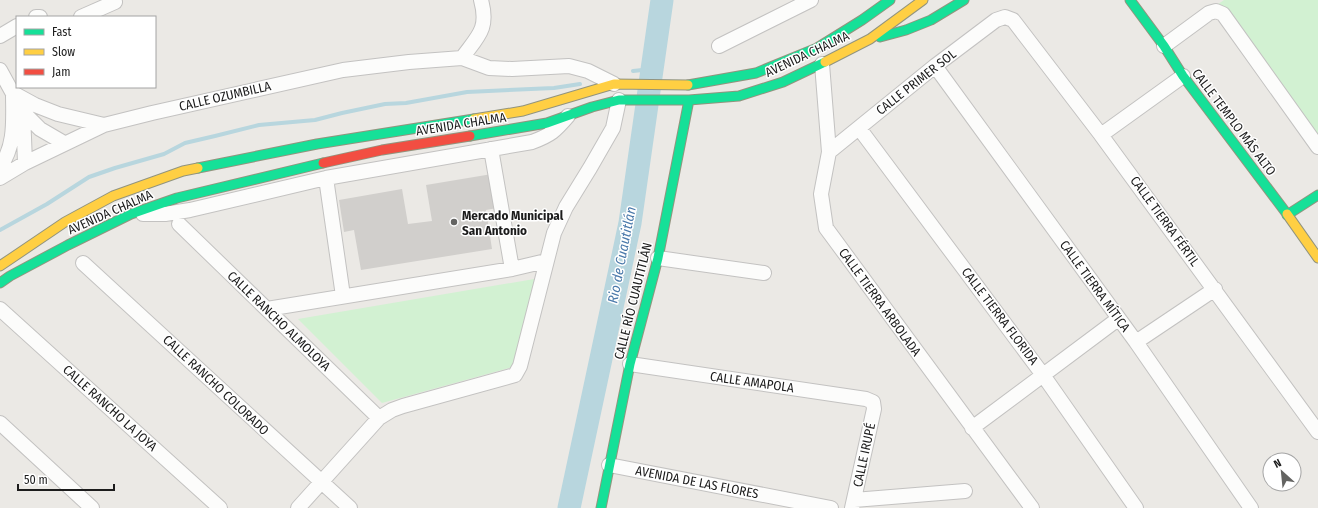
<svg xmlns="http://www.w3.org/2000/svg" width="1318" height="508" font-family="'Fira Sans Condensed',sans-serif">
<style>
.park{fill:#d2f1d2}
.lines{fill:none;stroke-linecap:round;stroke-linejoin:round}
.stream{stroke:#b8d6de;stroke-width:4}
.river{stroke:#b8d6de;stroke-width:23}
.building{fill:#d1cfcc}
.street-casing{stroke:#c3c2c1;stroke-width:16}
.fast-casing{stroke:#92947e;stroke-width:11}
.slow-casing{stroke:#92947e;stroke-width:11}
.jam-casing{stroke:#92947e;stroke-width:11}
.street{stroke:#fcfcfb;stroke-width:14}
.fast{stroke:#16e098;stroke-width:9}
.slow{stroke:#ffcf43;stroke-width:9}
.jam{stroke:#f24e42;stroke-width:9}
.poi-dot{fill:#646462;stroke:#fff;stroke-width:1.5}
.labels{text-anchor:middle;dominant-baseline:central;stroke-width:3;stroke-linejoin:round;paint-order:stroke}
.street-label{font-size:13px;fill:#1c1c1c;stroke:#fff}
.poi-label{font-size:13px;font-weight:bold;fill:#1c1c1c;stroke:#fff;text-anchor:start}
.water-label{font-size:14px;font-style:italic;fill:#4a79aa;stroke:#fff}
</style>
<rect width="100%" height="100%" fill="#ebe9e5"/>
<path class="park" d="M 1224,0 L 1318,0 L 1318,147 L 1214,7 Z
M 540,278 L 513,367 L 382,403 L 298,319 Z"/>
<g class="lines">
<path class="stream" d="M 633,71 L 652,69
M 0,230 L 47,204 L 89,177 L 115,168 L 164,154 L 185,143 L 215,136 L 259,125 L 315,120 L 342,113 L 385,104 L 406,103 L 467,92 L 554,88 L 580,84"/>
<path class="river" d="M 569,508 L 630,223 L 662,0"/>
</g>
<path class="building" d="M 492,174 L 497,208 L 486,210 L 492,249 L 361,270 L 354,230 L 344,232 L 339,200 L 402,189 L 408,224 L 432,221 L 426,185 Z"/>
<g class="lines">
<g class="street-casing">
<path id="street" d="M 36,17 L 40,17
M 81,17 L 115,2
M 0,36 L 17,26
M 719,46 L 811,0
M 1164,46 L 1209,13 L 1216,11 L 1223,14 L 1318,147
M 462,58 C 478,36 489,29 481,0
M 822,64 L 829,152 L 821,194 L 826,228 L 1032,508
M 935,66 L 1136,342 L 1251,508
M 0,70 L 23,112 L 40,129 L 64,143
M 23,112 L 25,163
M 859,128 L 1043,375 L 1136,508
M 1101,135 L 1183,76
M 491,149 L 512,269
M 829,152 L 935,66 L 996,20 L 1005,17 L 1013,20 L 1101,135 L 1318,432
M 0,167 C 16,145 13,119 13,93 L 35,105 L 58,114 L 104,125
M 0,178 L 25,163 L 104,125 L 152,113 L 343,70 L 409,62 L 462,58 L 489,68 L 512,69 L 569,66 L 588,71 L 614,84
M 326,178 L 343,296
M 143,214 L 165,214 L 190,210 L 326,178 L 532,142 C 551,135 555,131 568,116
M 179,224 L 379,418
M 658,258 L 764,273
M 83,263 L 350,508
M 0,309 L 220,508
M 267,309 L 512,269 L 546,261
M 1136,342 L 1215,289
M 630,364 L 866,399 L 873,402 L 874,409 L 852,508
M 0,423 L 92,508
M 972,428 L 1118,319
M 609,465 L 831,508
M 854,500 L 965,491
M 298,508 L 379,418 L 392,410 L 403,406 L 515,375 L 520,366 L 554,233 L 566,207 L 590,168 L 613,128 L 619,100"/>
</g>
<g class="fast-casing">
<path id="fast" d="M 1130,0 L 1164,46 L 1183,76 L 1287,214
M 880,37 L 906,30 L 931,20 L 964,0
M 688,85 L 756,73 L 817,48 L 862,20 L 890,0
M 470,136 L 547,123 L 592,107 L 619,100 L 689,100 L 739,96 L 783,82 L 825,62
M 198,168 L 317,144 L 474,119
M 1287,215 L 1318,195
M 0,283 L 10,276 L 68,245 L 131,214 L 177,198 L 323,163
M 601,508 L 630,364 L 658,258 L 689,100"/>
</g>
<g class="slow-casing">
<path id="slow" d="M 825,62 L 870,39 L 923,0
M 474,119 L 523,111 L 614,84 L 688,85
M 1287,214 L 1318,258
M 0,266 L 65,222 L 113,196 L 183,171 L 198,168"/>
</g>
<g class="jam-casing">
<path id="jam" d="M 323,163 L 382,150 L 470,136"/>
</g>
<use href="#street" class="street"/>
<use href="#fast" class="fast"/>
<use href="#slow" class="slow"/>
<use href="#jam" class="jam"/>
</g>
<circle class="poi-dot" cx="454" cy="222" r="4"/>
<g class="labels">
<g class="street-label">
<text transform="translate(807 54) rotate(-25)">AVENIDA CHALMA</text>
<text transform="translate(916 82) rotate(-38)">CALLE PRIMER SOL</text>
<text transform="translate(225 96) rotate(-13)">CALLE OZUMBILLA</text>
<text transform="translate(1234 122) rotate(53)">CALLE TEMPLO MÁS ALTO</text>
<text transform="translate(461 124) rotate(-9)">AVENIDA CHALMA</text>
<text transform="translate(110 212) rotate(-24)">AVENIDA CHALMA</text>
<text transform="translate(1165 221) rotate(54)">CALLE TIERRA FÉRTIL</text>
<text transform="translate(1095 286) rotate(54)">CALLE TIERRA MÍTICA</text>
<text transform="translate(633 301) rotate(-76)">CALLE RÍO CUAUTITLÁN</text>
<text transform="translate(880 302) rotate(54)">CALLE TIERRA ARBOLADA</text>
<text transform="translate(1000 316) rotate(53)">CALLE TIERRA FLORIDA</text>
<text transform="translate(279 321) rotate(44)">CALLE RANCHO ALMOLOYA</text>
<text transform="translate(752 382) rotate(8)">CALLE AMAPOLA</text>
<text transform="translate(216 385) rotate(43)">CALLE RANCHO COLORADO</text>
<text transform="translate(110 408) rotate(42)">CALLE RANCHO LA JOYA</text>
<text transform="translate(864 455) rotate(-78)">CALLE IRUPÉ</text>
<text transform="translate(697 482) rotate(11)">AVENIDA DE LAS FLORES</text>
</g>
<g class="poi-label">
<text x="462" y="215">Mercado Municipal<tspan x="462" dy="15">San Antonio</tspan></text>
</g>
<g class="water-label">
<text transform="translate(622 255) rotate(-79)">Rio de Cuautitlán</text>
</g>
</g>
<rect x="16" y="16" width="140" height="72" fill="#ffffff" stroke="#a4a4a4"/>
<rect x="24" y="29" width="20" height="6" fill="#16e098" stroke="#a4a4a4"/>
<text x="52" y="36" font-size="12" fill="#1c1c1c">Fast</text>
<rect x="24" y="49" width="20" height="6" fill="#ffcf43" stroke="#a4a4a4"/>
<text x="52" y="56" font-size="12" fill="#1c1c1c">Slow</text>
<rect x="24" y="69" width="20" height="6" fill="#f24e42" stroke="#a4a4a4"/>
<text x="52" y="76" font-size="12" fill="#1c1c1c">Jam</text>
<g transform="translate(1282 472) rotate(333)"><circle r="19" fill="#ffffff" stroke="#a4a4a4"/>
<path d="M0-3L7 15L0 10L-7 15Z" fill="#646462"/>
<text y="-6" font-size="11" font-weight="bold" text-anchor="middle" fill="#1c1c1c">N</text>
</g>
<path d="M18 484v6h96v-6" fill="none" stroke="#1c1c1c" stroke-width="2"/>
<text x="24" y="484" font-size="12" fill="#1c1c1c" stroke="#ffffff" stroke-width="3" paint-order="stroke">50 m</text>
</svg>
